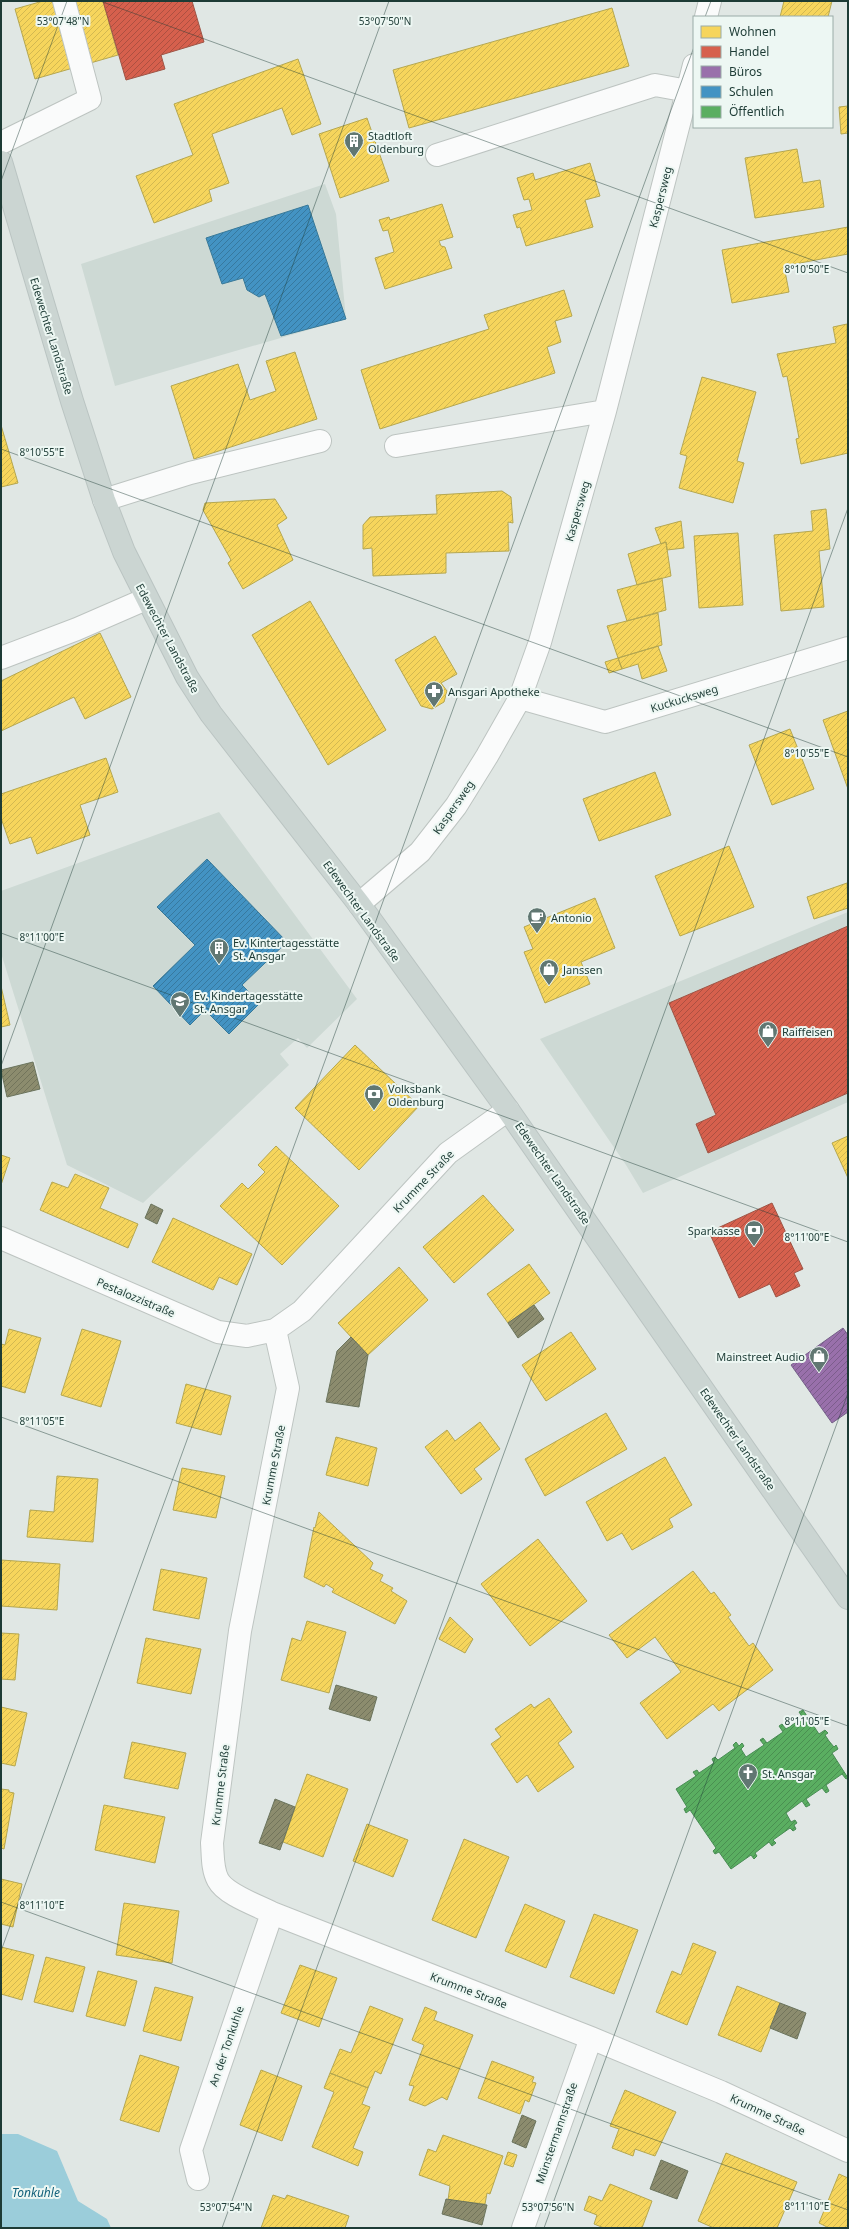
<svg xmlns="http://www.w3.org/2000/svg" width="849" height="2229" font-family="'Noto Sans',sans-serif">
<style>
.built{fill:#cdd9d4}
.water{fill:#9bcdda}
.homes{fill:url(#homes-hatch);stroke:#b5a750}
.shops{fill:url(#shops-hatch);stroke:#9e5546}
.offices{fill:url(#offices-hatch);stroke:#746088}
.schools{fill:url(#schools-hatch);stroke:#387998}
.public{fill:url(#public-hatch);stroke:#488c54}
.industry{fill:url(#industry-hatch);stroke:#6b745d}
.lines{fill:none;stroke-linecap:round;stroke-linejoin:round}
.minor-casing{stroke:#bdc4c1;stroke-width:24}
.major-casing{stroke:#bac4c2;stroke-width:24}
.minor{stroke:#fafbfb;stroke-width:22}
.major{stroke:#cbd5d2;stroke-width:22}
.ticks{fill:none;stroke:#1d3b35;stroke-width:1;stroke-opacity:0.45}
.labels{text-anchor:middle;dominant-baseline:central;stroke-width:4;stroke-linejoin:round;paint-order:stroke}
.poi-label{font-size:11px;fill:#1d3b35;stroke:#edf7f3;text-anchor:start}
.street-label{font-size:11px;fill:#1d3b35;stroke:#edf7f3}
.water-label{font-size:12px;font-style:italic;fill:#13627b;stroke:#edf7f3}
.ticks-label{font-size:10px;text-anchor:middle;fill:#1d3b35;stroke:#edf7f3;stroke-width:4;stroke-linejoin:round;paint-order:stroke}
</style>
<defs>
<pattern id="homes-hatch" width="6" height="6" patternUnits="userSpaceOnUse"><rect width="6" height="6" fill="#f6d55c"/><path d="M-1 1l2-2M0 6l6-6M5 7l2-2" fill="none" stroke="#d2b851"/></pattern>
<pattern id="shops-hatch" width="6" height="6" patternUnits="userSpaceOnUse"><rect width="6" height="6" fill="#d6604d"/><path d="M-1 1l2-2M0 6l6-6M5 7l2-2" fill="none" stroke="#ad5041"/></pattern>
<pattern id="offices-hatch" width="6" height="6" patternUnits="userSpaceOnUse"><rect width="6" height="6" fill="#9970ab"/><path d="M-1 1l2-2M0 6l6-6M5 7l2-2" fill="none" stroke="#7c5d8c"/></pattern>
<pattern id="schools-hatch" width="6" height="6" patternUnits="userSpaceOnUse"><rect width="6" height="6" fill="#4393c3"/><path d="M-1 1l2-2M0 6l6-6M5 7l2-2" fill="none" stroke="#37799f"/></pattern>
<pattern id="public-hatch" width="6" height="6" patternUnits="userSpaceOnUse"><rect width="6" height="6" fill="#5aae61"/><path d="M-1 1l2-2M0 6l6-6M5 7l2-2" fill="none" stroke="#4a8f51"/></pattern>
<pattern id="industry-hatch" width="6" height="6" patternUnits="userSpaceOnUse"><rect width="6" height="6" fill="#8c8c6e"/><path d="M-1 1l2-2M0 6l6-6M5 7l2-2" fill="none" stroke="#72745b"/></pattern>
</defs>
<rect width="100%" height="100%" fill="#e0e7e4"/>
<path class="built" d="M 325,184 L 336,214 L 346,319 L 115,386 L 81,264 Z
M 219,812 L 357,999 L 307,1048 L 298,1038 L 280,1054 L 289,1065 L 143,1203 L 67,1165 L 1,953 L 1,891 Z
M 848,912 L 848,1102 L 643,1193 L 626,1165 L 540,1039 Z"/>
<path class="water" d="M 1,2134 L 18,2134 L 57,2151 L 78,2201 L 107,2219 L 111,2228 L 1,2228 Z"/>
<path class="homes" d="M 43,1 L 103,1 L 118,55 L 35,79 L 15,9 Z
M 784,1 L 832,1 L 828,17 L 780,17 Z
M 612,8 L 629,66 L 409,128 L 393,70 Z
M 298,59 L 321,124 L 292,135 L 282,108 L 212,134 L 229,183 L 209,190 L 212,201 L 154,223 L 136,176 L 193,155 L 174,104 Z
M 848,106 L 848,133 L 841,134 L 839,107 Z
M 367,118 L 389,181 L 340,198 L 319,134 Z
M 797,149 L 803,183 L 820,180 L 824,207 L 755,218 L 745,158 Z
M 590,163 L 600,196 L 585,200 L 593,227 L 526,246 L 520,227 L 517,228 L 513,215 L 532,210 L 529,199 L 524,200 L 517,178 L 533,173 L 535,180 Z
M 442,204 L 453,237 L 439,241 L 441,246 L 445,247 L 452,268 L 385,289 L 375,258 L 394,252 L 388,230 L 383,231 L 379,220 L 389,217 L 390,220 Z
M 848,227 L 848,254 L 784,266 L 789,292 L 732,303 L 722,250 Z
M 564,290 L 572,316 L 555,321 L 561,342 L 547,347 L 555,373 L 380,429 L 361,370 L 489,329 L 484,315 Z
M 847,324 L 848,453 L 801,464 L 796,439 L 799,438 L 787,376 L 783,377 L 777,354 L 836,343 L 833,327 Z
M 295,352 L 317,419 L 194,459 L 171,386 L 238,364 L 250,400 L 276,391 L 266,361 Z
M 702,377 L 756,392 L 737,461 L 744,463 L 733,503 L 679,488 L 687,456 L 680,454 Z
M 1,425 L 18,483 L 1,487 Z
M 502,491 L 511,497 L 513,523 L 508,522 L 509,551 L 446,553 L 446,573 L 373,576 L 372,548 L 363,549 L 363,525 L 370,517 L 437,514 L 436,495 Z
M 275,499 L 287,518 L 277,525 L 293,560 L 243,589 L 228,563 L 231,560 L 203,510 L 205,503 Z
M 826,509 L 830,549 L 819,551 L 824,607 L 781,611 L 774,535 L 813,531 L 811,511 Z
M 681,521 L 684,548 L 667,550 L 666,542 L 661,544 L 655,528 Z
M 738,533 L 743,605 L 699,608 L 694,536 Z
M 666,542 L 671,576 L 637,585 L 628,554 Z
M 662,578 L 666,610 L 627,621 L 617,590 Z
M 310,601 L 386,730 L 328,765 L 252,635 Z
M 658,613 L 662,645 L 618,658 L 607,626 Z
M 100,633 L 131,697 L 85,719 L 74,697 L 1,731 L 1,681 Z
M 435,636 L 457,674 L 441,683 L 447,691 L 444,702 L 432,709 L 421,706 L 395,660 Z
M 658,646 L 667,671 L 642,679 L 638,664 L 622,669 L 618,658 Z
M 618,658 L 622,669 L 609,673 L 605,662 Z
M 848,711 L 848,789 L 823,720 Z
M 790,729 L 814,789 L 772,805 L 749,745 Z
M 106,758 L 118,792 L 80,805 L 90,835 L 37,854 L 31,837 L 10,844 L 1,818 L 1,794 Z
M 655,772 L 671,815 L 599,841 L 583,799 Z
M 729,846 L 754,907 L 680,936 L 655,876 Z
M 847,883 L 848,908 L 814,919 L 807,897 Z
M 595,898 L 615,948 L 581,962 L 590,984 L 545,1003 L 524,952 L 533,949 L 524,927 Z
M 1,986 L 10,1025 L 1,1027 Z
M 355,1045 L 419,1106 L 359,1170 L 295,1108 Z
M 848,1136 L 848,1178 L 832,1143 Z
M 276,1146 L 339,1206 L 282,1265 L 220,1206 L 242,1183 L 248,1189 L 265,1172 L 258,1165 Z
M 1,1155 L 10,1158 L 1,1185 Z
M 75,1174 L 109,1188 L 100,1208 L 138,1224 L 128,1248 L 40,1210 L 52,1182 L 68,1188 Z
M 483,1195 L 514,1230 L 454,1283 L 423,1247 Z
M 173,1218 L 252,1254 L 237,1285 L 219,1277 L 213,1290 L 152,1262 Z
M 529,1264 L 550,1293 L 508,1323 L 487,1294 Z
M 399,1267 L 428,1300 L 368,1355 L 338,1323 Z
M 9,1329 L 41,1338 L 25,1393 L 1,1386 L 1,1344 L 5,1345 Z
M 82,1329 L 121,1341 L 101,1407 L 61,1395 Z
M 571,1332 L 596,1369 L 546,1401 L 522,1365 Z
M 186,1384 L 231,1396 L 221,1435 L 176,1423 Z
M 606,1413 L 627,1449 L 545,1496 L 525,1459 Z
M 480,1422 L 500,1449 L 474,1469 L 482,1479 L 461,1494 L 425,1447 L 447,1430 L 455,1441 Z
M 336,1437 L 377,1448 L 368,1486 L 326,1475 Z
M 665,1457 L 692,1505 L 669,1519 L 673,1527 L 632,1550 L 622,1533 L 607,1541 L 586,1502 Z
M 182,1468 L 225,1476 L 216,1518 L 173,1510 Z
M 57,1476 L 98,1479 L 93,1542 L 27,1537 L 30,1510 L 54,1512 Z
M 319,1512 L 373,1563 L 370,1569 L 383,1575 L 380,1581 L 393,1588 L 391,1591 L 407,1601 L 395,1624 L 332,1592 L 334,1589 L 326,1584 L 324,1587 L 304,1577 L 314,1527 L 315,1528 Z
M 538,1539 L 587,1601 L 530,1646 L 481,1584 Z
M 1,1560 L 60,1564 L 57,1610 L 1,1606 Z
M 161,1569 L 207,1578 L 199,1619 L 153,1610 Z
M 693,1571 L 711,1594 L 714,1592 L 731,1615 L 728,1617 L 749,1646 L 753,1643 L 773,1670 L 719,1711 L 713,1704 L 667,1739 L 640,1703 L 681,1672 L 655,1637 L 627,1658 L 609,1635 Z
M 450,1617 L 473,1639 L 465,1653 L 439,1639 Z
M 307,1621 L 346,1632 L 329,1693 L 281,1680 L 292,1638 L 301,1641 Z
M 1,1633 L 19,1634 L 15,1680 L 1,1679 Z
M 146,1638 L 201,1649 L 191,1694 L 137,1683 Z
M 549,1698 L 572,1732 L 558,1743 L 574,1767 L 538,1792 L 527,1775 L 517,1783 L 491,1744 L 501,1737 L 495,1729 L 531,1704 L 534,1708 Z
M 1,1707 L 27,1713 L 15,1766 L 1,1763 Z
M 132,1742 L 186,1753 L 178,1789 L 124,1778 Z
M 307,1774 L 348,1789 L 323,1857 L 283,1842 Z
M 1,1789 L 9,1790 L 9,1792 L 14,1793 L 4,1849 L 1,1848 Z
M 104,1805 L 165,1817 L 155,1863 L 95,1850 Z
M 367,1824 L 408,1840 L 393,1877 L 353,1861 Z
M 464,1839 L 509,1857 L 476,1938 L 432,1920 Z
M 1,1879 L 22,1884 L 13,1927 L 1,1924 Z
M 124,1903 L 179,1911 L 172,1963 L 116,1955 Z
M 525,1904 L 565,1921 L 546,1968 L 505,1951 Z
M 594,1914 L 638,1930 L 614,1994 L 570,1977 Z
M 693,1943 L 716,1952 L 687,2025 L 656,2012 L 672,1971 L 681,1975 Z
M 1,1947 L 34,1955 L 22,2000 L 1,1994 Z
M 46,1957 L 85,1967 L 73,2012 L 34,2002 Z
M 300,1965 L 337,1978 L 319,2027 L 281,2013 Z
M 98,1971 L 137,1981 L 125,2026 L 86,2016 Z
M 737,1986 L 780,2003 L 761,2052 L 718,2035 Z
M 155,1987 L 193,1997 L 181,2041 L 143,2031 Z
M 370,2006 L 403,2019 L 381,2074 L 375,2071 L 368,2088 L 330,2073 L 340,2049 L 351,2053 Z
M 425,2007 L 437,2012 L 434,2020 L 473,2035 L 447,2100 L 442,2097 L 425,2106 L 409,2100 L 414,2086 L 409,2085 L 424,2045 L 412,2040 Z
M 140,2055 L 179,2067 L 159,2132 L 120,2120 Z
M 492,2061 L 534,2077 L 532,2082 L 536,2083 L 529,2102 L 525,2100 L 520,2114 L 478,2098 Z
M 261,2070 L 302,2086 L 282,2141 L 240,2125 Z
M 330,2073 L 368,2088 L 362,2104 L 370,2107 L 353,2148 L 363,2152 L 358,2166 L 312,2147 L 334,2092 L 324,2088 Z
M 625,2090 L 676,2112 L 655,2156 L 635,2149 L 633,2156 L 612,2148 L 619,2129 L 610,2126 Z
M 443,2135 L 503,2156 L 490,2194 L 487,2193 L 485,2204 L 448,2200 L 450,2186 L 419,2175 L 428,2149 L 436,2152 Z
M 508,2152 L 517,2155 L 513,2167 L 504,2164 Z
M 726,2153 L 797,2182 L 777,2228 L 714,2228 L 698,2221 Z
M 839,2174 L 848,2178 L 848,2228 L 829,2228 L 819,2223 Z
M 610,2184 L 652,2201 L 642,2228 L 604,2228 L 594,2224 L 597,2215 L 584,2210 L 589,2196 L 602,2201 Z
M 273,2195 L 285,2199 L 287,2195 L 349,2216 L 345,2228 L 261,2228 Z"/>
<path class="shops" d="M 103,1 L 192,1 L 204,42 L 161,55 L 165,69 L 126,80 Z
M 848,926 L 848,1093 L 708,1153 L 696,1124 L 716,1115 L 669,1003 Z
M 772,1203 L 803,1269 L 794,1273 L 800,1286 L 776,1297 L 770,1284 L 739,1298 L 709,1232 Z"/>
<path class="offices" d="M 843,1328 L 848,1335 L 848,1412 L 832,1423 L 791,1365 Z"/>
<path class="schools" d="M 308,205 L 346,319 L 281,336 L 265,294 L 259,297 L 247,290 L 243,278 L 222,284 L 206,238 Z
M 207,859 L 287,942 L 242,985 L 260,1003 L 229,1034 L 205,1010 L 190,1025 L 153,986 L 195,945 L 157,907 Z"/>
<path class="public" d="M 803,1710 L 819,1734 L 825,1730 L 828,1733 L 825,1735 L 829,1741 L 834,1747 L 836,1745 L 838,1749 L 832,1753 L 848,1778 L 846,1779 L 842,1774 L 826,1785 L 829,1791 L 826,1793 L 822,1788 L 806,1799 L 810,1805 L 806,1807 L 802,1801 L 786,1813 L 791,1822 L 795,1820 L 797,1823 L 794,1825 L 796,1829 L 793,1831 L 790,1828 L 773,1840 L 776,1843 L 772,1846 L 769,1842 L 755,1853 L 757,1856 L 754,1859 L 751,1855 L 731,1869 L 719,1852 L 715,1854 L 713,1851 L 716,1848 L 690,1810 L 686,1813 L 684,1809 L 687,1807 L 676,1789 L 696,1776 L 693,1772 L 697,1770 L 699,1773 L 714,1763 L 712,1759 L 715,1757 L 718,1760 L 735,1748 L 733,1745 L 736,1742 L 739,1746 L 742,1743 L 744,1746 L 741,1749 L 746,1757 L 764,1745 L 760,1740 L 763,1738 L 767,1743 L 783,1732 L 779,1726 L 782,1724 L 786,1729 L 803,1718 L 799,1712 Z"/>
<path class="industry" d="M 33,1062 L 40,1089 L 7,1097 L 1,1070 Z
M 151,1204 L 163,1210 L 157,1224 L 145,1218 Z
M 534,1305 L 544,1319 L 518,1338 L 508,1323 Z
M 351,1337 L 368,1355 L 359,1407 L 326,1402 L 337,1351 Z
M 336,1685 L 377,1697 L 370,1721 L 329,1709 Z
M 275,1799 L 295,1807 L 280,1850 L 259,1843 Z
M 780,2003 L 806,2013 L 797,2039 L 770,2028 Z
M 522,2115 L 536,2121 L 526,2148 L 512,2142 Z
M 661,2160 L 688,2171 L 677,2199 L 650,2189 Z
M 446,2199 L 487,2205 L 482,2225 L 442,2214 Z"/>
<g class="lines">
<g class="minor-casing">
<path id="minor" d="M 706,17 L 710,1
M 1,143 L 90,99 L 64,1
M 437,155 L 655,85 L 688,91
M 396,446 L 605,411
M 104,500 L 190,473 L 320,441
M 1,658 L 77,629 L 146,599
M 520,698 L 605,722 L 848,648
M 359,904 L 420,852 L 456,806 L 487,756 L 520,698 L 540,642 L 605,411 L 694,65
M 1,1238 L 218,1332 L 247,1336 L 275,1330 L 302,1311 L 448,1153 L 508,1110
M 275,1330 L 288,1388 L 240,1631 L 212,1843 C 213,1855 212,1869 218,1880 C 226,1895 257,1905 272,1913 L 591,2038 L 721,2092 L 848,2151
M 198,2179 L 191,2150 L 272,1913
M 523,2228 L 591,2038"/>
</g>
<g class="major-casing">
<path id="major" d="M 1,162 L 72,401 L 104,500 L 124,552 L 187,677 L 211,714 L 359,904 L 508,1110 L 848,1598"/>
</g>
<use href="#minor" class="minor"/>
<use href="#major" class="major"/>
</g>
<path class="ticks" d="M 100,1 L 848,273M 705,17 L 711,1M 1,181 L 67,1M 1,449 L 848,757M 1,933 L 848,1242M 1,1066 L 389,1M 1,1417 L 848,1726M 1,1902 L 848,2210M 1,1951 L 694,47M 222,2228 L 848,508M 544,2228 L 848,1393"/>
<defs>
<g id="building-pin" transform="scale(1)"><path d="M0 17L-7.5 6A9.5 9.5 0 1 1 7.5 6Z" fill="#617772" stroke="#edf7f3"/><path d="M-4-6H4V6H1V3H-1V6H-4ZM-2.5-4.3h1.7v1.8h-1.7ZM.8-4.3h1.7v1.8H.8ZM-2.5-1h1.7V.8h-1.7ZM.8-1h1.7V.8H.8Z" fill="#fff"/></g>
<g id="pharmacy-pin" transform="scale(1)"><path d="M0 17L-7.5 6A9.5 9.5 0 1 1 7.5 6Z" fill="#617772" stroke="#edf7f3"/><path d="M-2-6h4v4h4v4h-4v4h-4v-4h-4v-4h4Z" fill="#fff"/></g>
<g id="cafe-pin" transform="scale(1)"><path d="M0 17L-7.5 6A9.5 9.5 0 1 1 7.5 6Z" fill="#617772" stroke="#edf7f3"/><path d="M-5.5-4.5H6V0H3Q3 3.5 0 3.5H-2.5Q-5.5 3.5-5.5 0ZM3-3.2v2h1.7v-2ZM-6 4.5H4V6H-6Z" fill="#fff"/></g>
<g id="shop-pin" transform="scale(1)"><path d="M0 17L-7.5 6A9.5 9.5 0 1 1 7.5 6Z" fill="#617772" stroke="#edf7f3"/><path d="M-5-2.5h2.3a2.7 3.5 0 0 1 5.4 0H5L5.5 6h-11ZM-1.5-2.5h3a1.5 2.3 0 0 0-3 0Z" fill="#fff"/></g>
<g id="school-pin" transform="scale(1)"><path d="M0 17L-7.5 6A9.5 9.5 0 1 1 7.5 6Z" fill="#617772" stroke="#edf7f3"/><path d="M0-5L7-2L0 1L-7-2ZM-4 1L0 2.5L4 1V4Q0 6-4 4Z" fill="#fff"/></g>
<g id="bank-pin" transform="scale(1)"><path d="M0 17L-7.5 6A9.5 9.5 0 1 1 7.5 6Z" fill="#617772" stroke="#edf7f3"/><path d="M-6-4H6V4H-6ZM0-2.3a2.3 2.3 0 1 0 0 4.6a2.3 2.3 0 1 0 0-4.6Z" fill="#fff"/></g>
<g id="church-pin" transform="scale(1)"><path d="M0 17L-7.5 6A9.5 9.5 0 1 1 7.5 6Z" fill="#617772" stroke="#edf7f3"/><path d="M-1.2-6h2.4v3.5h3.3v2.4h-3.3V6h-2.4V-.1h-3.3v-2.4h3.3Z" fill="#fff"/></g>
</defs>
<g fill-rule="evenodd">
<use href="#building-pin" x="354" y="141"/>
<use href="#pharmacy-pin" x="434" y="691"/>
<use href="#cafe-pin" x="537" y="917"/>
<use href="#building-pin" x="219" y="948"/>
<use href="#shop-pin" x="549" y="969"/>
<use href="#school-pin" x="180" y="1001"/>
<use href="#shop-pin" x="768" y="1031"/>
<use href="#bank-pin" x="374" y="1094"/>
<use href="#bank-pin" x="754" y="1230"/>
<use href="#shop-pin" x="819" y="1356"/>
<use href="#church-pin" x="748" y="1773"/>
</g>
<g class="labels">
<g class="poi-label">
<text x="368" y="135">Stadtloft<tspan x="368" dy="13">Oldenburg</tspan></text>
<text x="448" y="691">Ansgari Apotheke</text>
<text x="551" y="917">Antonio</text>
<text x="233" y="942">Ev. Kintertagesstätte<tspan x="233" dy="13">St. Ansgar</tspan></text>
<text x="563" y="969">Janssen</text>
<text x="194" y="995">Ev. Kindertagesstätte<tspan x="194" dy="13">St. Ansgar</tspan></text>
<text x="782" y="1031">Raiffeisen</text>
<text x="388" y="1088">Volksbank<tspan x="388" dy="13">Oldenburg</tspan></text>
<text x="740" y="1230" text-anchor="end">Sparkasse</text>
<text x="805" y="1356" text-anchor="end">Mainstreet Audio</text>
<text x="762" y="1773">St. Ansgar</text>
</g>
<g class="street-label">
<text transform="translate(660 197) rotate(-76)">Kaspersweg</text>
<text transform="translate(52 336) rotate(73)">Edewechter Landstraße</text>
<text transform="translate(577 511) rotate(-74)">Kaspersweg</text>
<text transform="translate(168 638) rotate(62)">Edewechter Landstraße</text>
<text transform="translate(684 698) rotate(-17)">Kuckucksweg</text>
<text transform="translate(453 807) rotate(-55)">Kaspersweg</text>
<text transform="translate(362 911) rotate(54)">Edewechter Landstraße</text>
<text transform="translate(553 1173) rotate(55)">Edewechter Landstraße</text>
<text transform="translate(423 1181) rotate(-46)">Krumme Straße</text>
<text transform="translate(136 1297) rotate(23)">Pestalozzistraße</text>
<text transform="translate(738 1439) rotate(55)">Edewechter Landstraße</text>
<text transform="translate(273 1465) rotate(-79)">Krumme Straße</text>
<text transform="translate(220 1785) rotate(-83)">Krumme Straße</text>
<text transform="translate(469 1990) rotate(21)">Krumme Straße</text>
<text transform="translate(226 2046) rotate(-71)">An der Tonkuhle</text>
<text transform="translate(768 2114) rotate(25)">Krumme Straße</text>
<text transform="translate(556 2133) rotate(-71)">Münstermannstraße</text>
</g>
<g class="water-label">
<text x="36" y="2192">Tonkuhle</text>
</g>
</g>
<g class="ticks-label">
<text x="385" y="25">53°07'50"N</text>
<text x="63" y="25">53°07'48"N</text>
<text x="807" y="273">8°10'50"E</text>
<text x="42" y="456">8°10'55"E</text>
<text x="807" y="757">8°10'55"E</text>
<text x="42" y="941">8°11'00"E</text>
<text x="807" y="1241">8°11'00"E</text>
<text x="42" y="1425">8°11'05"E</text>
<text x="807" y="1725">8°11'05"E</text>
<text x="42" y="1909">8°11'10"E</text>
<text x="807" y="2210">8°11'10"E</text>
<text x="226" y="2211">53°07'54"N</text>
<text x="548" y="2211">53°07'56"N</text>
</g>
<rect width="849" height="2229" fill="none" stroke="#1d3b35" stroke-width="4"/>
<rect x="693" y="16" width="140" height="112" fill="#edf7f3" stroke="#9aaca7"/>
<rect x="701" y="26" width="20" height="12" fill="#f6d55c" stroke="#9aaca7"/>
<text x="729" y="36" font-size="12" fill="#1d3b35">Wohnen</text>
<rect x="701" y="46" width="20" height="12" fill="#d6604d" stroke="#9aaca7"/>
<text x="729" y="56" font-size="12" fill="#1d3b35">Handel</text>
<rect x="701" y="66" width="20" height="12" fill="#9970ab" stroke="#9aaca7"/>
<text x="729" y="76" font-size="12" fill="#1d3b35">Büros</text>
<rect x="701" y="86" width="20" height="12" fill="#4393c3" stroke="#9aaca7"/>
<text x="729" y="96" font-size="12" fill="#1d3b35">Schulen</text>
<rect x="701" y="106" width="20" height="12" fill="#5aae61" stroke="#9aaca7"/>
<text x="729" y="116" font-size="12" fill="#1d3b35">Öffentlich</text>
</svg>
